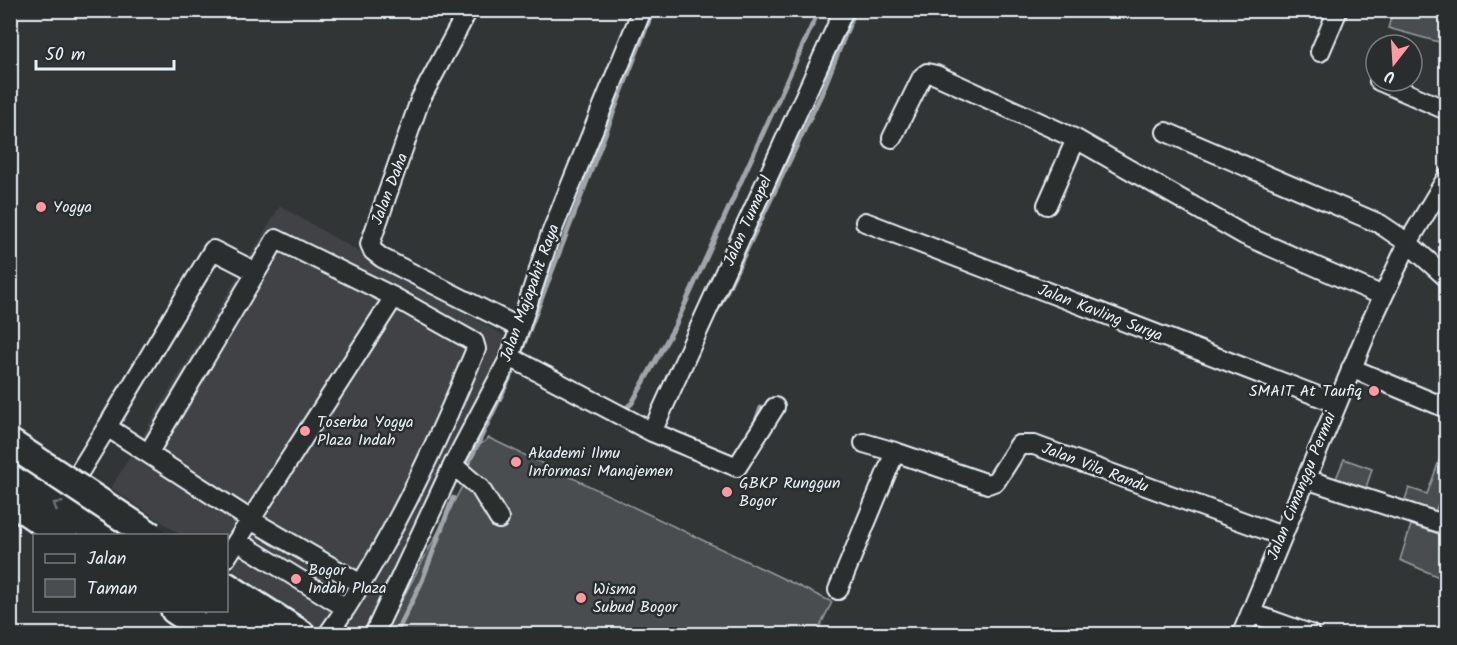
<svg xmlns="http://www.w3.org/2000/svg" width="1457" height="645" font-family="Kalam,sans-serif">
<style>
.built{fill:#3f4244}
.green{fill:#494d4f;stroke:#989fa4;stroke-width:1.5}
.lines{fill:none;stroke-linecap:round;stroke-linejoin:round}
.stream{stroke:#9fa5aa;stroke-width:5}
.minor-casing{stroke:#e8f1f8;stroke-width:22}
.highway-casing{stroke:#e8f1f8;stroke-width:32}
.minor{stroke:#2a2d2e;stroke-width:18}
.highway{stroke:#2a2d2e;stroke-width:27}
.highway-bridge-casing{stroke:#e8f1f8;stroke-width:32;stroke-linecap:butt}
.highway-bridge{stroke:#2a2d2e;stroke-width:27}
.oneway{stroke:#6c7275}
.poi-dot{fill:#ff9aa2;stroke:#2a2d2e;stroke-width:2}
.labels{text-anchor:middle;dominant-baseline:central;stroke-width:5;stroke-linejoin:round;paint-order:stroke}
.street-label{font-size:16px;fill:#e8f1f8;stroke:#2a2d2e}
.poi-label{font-size:16px;fill:#e8f1f8;stroke:#2a2d2e;text-anchor:start}
</style>
<rect width="100%" height="100%" fill="#323536"/>
<filter id="ink" filterUnits="userSpaceOnUse"><feTurbulence type="fractalNoise" baseFrequency=".0167" numOctaves="2"/><feDisplacementMap in="SourceGraphic" scale="12" xChannelSelector="R" yChannelSelector="G"/><feConvolveMatrix kernelMatrix="1 2 1 2 8 2 1 2 1" color-interpolation-filters="sRGB"/></filter>
<g filter="url(#ink)">
<path class="built" d="M 280,206 L 505,336 L 463,439 L 366,634 L 328,634 L 227,566 L 226,536 L 181,535 L 111,488 Z"/>
<path class="green" d="M 1393,11 L 1446,11 L 1446,44 L 1388,28 Z
M 489,438 L 832,602 L 816,634 L 384,634 L 466,479 L 464,475 L 476,448 Z
M 1344,459 L 1372,469 L 1365,491 L 1335,481 Z
M 1439,461 L 1446,464 L 1446,504 L 1439,501 L 1434,515 L 1403,505 L 1409,488 L 1427,494 Z
M 1411,525 L 1446,536 L 1446,580 L 1400,560 Z"/>
<g class="lines">
<path class="stream" d="M 719,307 L 821,95 L 855,10
M 518,359 L 653,10
M 625,409 L 632,403 L 675,326 L 819,10
M 754,426 L 761,408
M 466,468 L 512,373
M 396,634 L 422,581 L 453,498"/>
<g class="minor-casing">
<path id="minor" d="M 468,10 L 420,100 L 370,244 L 373,251 L 382,258 L 520,328
M 1320,52 L 1338,10
M 1379,81 L 1446,110
M 1166,132 L 1380,224 L 1408,243 L 1446,277
M 892,138 L 922,77 L 927,73 L 936,75 L 1076,139 L 1244,235 L 1383,296
M 1047,205 L 1076,139
M 865,222 L 1336,403
M 256,272 L 213,250 L 107,427 L 251,520 L 361,584
M 510,357 L 652,432 L 737,467 L 775,407
M 1351,368 L 1446,408
M 652,432 L 844,10
M 864,443 L 895,452
M 149,452 L 276,239 L 394,297 L 474,342 L 476,349 C 439,438 399,526 346,608 L 237,541
M 453,465 L 480,488 L 499,519
M 1306,479 L 1446,525
M 69,489 L 107,427
M 226,558 L 394,297
M 838,590 L 895,452 L 988,484 L 996,481 L 1019,445 L 1034,445 L 1282,536
M 1251,613 L 1310,634
M 328,634 L 346,608
M 374,634 L 453,465 L 510,357 L 550,236 L 642,10
M 1242,634 L 1371,322 L 1408,243 L 1446,179"/>
</g>
<g class="highway-casing">
<path id="highway" d="M 10,474 L 104,536
M 10,500 L 63,536
M 226,586 L 301,634
M 175,610 L 211,634
M 218,610 L 254,634"/>
</g>
<use href="#minor" class="minor"/>
<use href="#highway" class="highway"/>
<g class="highway-bridge-casing">
<path id="highway-bridge" d="M 10,443 L 151,536"/>
</g>
<use href="#highway-bridge" class="highway-bridge"/>
</g>
<defs><path id="oneway-chevron" d="M-2-3.5L2.5 0L-2 3.5" fill="none" stroke-width="1.6" stroke-linecap="round" stroke-linejoin="round" transform="scale(1.5)"/></defs>
<use class="oneway" href="#oneway-chevron" transform="translate(57 505) rotate(-147)"/>
</g>
<g class="poi-dot">
<circle cx="41" cy="207" r="6"/>
<circle cx="1374" cy="391" r="6"/>
<circle cx="305" cy="431" r="6"/>
<circle cx="516" cy="462" r="6"/>
<circle cx="727" cy="492" r="6"/>
<circle cx="296" cy="579" r="6"/>
<circle cx="581" cy="598" r="6"/>
</g>
<g class="labels">
<g class="street-label">
<text transform="translate(390 189) rotate(-69)">Jalan Daha</text>
<text transform="translate(748 221) rotate(-66)">Jalan Tumapel</text>
<text transform="translate(530 293) rotate(-70)">Jalan Majapahit Raya</text>
<text transform="translate(1100 313) rotate(21)">Jalan Kavling Surya</text>
<text transform="translate(1095 468) rotate(21)">Jalan Vila Randu</text>
<text transform="translate(1302 486) rotate(-68)">Jalan Cimanggu Permai</text>
</g>
<g class="poi-label">
<text x="53" y="207">Yogya</text>
<text x="1362" y="391" text-anchor="end">SMAIT At Taufiq</text>
<text x="317" y="422">Toserba Yogya<tspan x="317" dy="18">Plaza Indah</tspan></text>
<text x="528" y="453">Akademi Ilmu<tspan x="528" dy="18">Informasi Manajemen</tspan></text>
<text x="739" y="483">GBKP Runggun<tspan x="739" dy="18">Bogor</tspan></text>
<text x="308" y="570">Bogor<tspan x="308" dy="18">Indah Plaza</tspan></text>
<text x="593" y="589">Wisma<tspan x="593" dy="18">Subud Bogor</tspan></text>
</g>
</g>
<rect width="1457" height="645" fill="none" stroke="#2a2d2e" stroke-width="36"/>
<rect x="18" y="18" width="1421" height="609" fill="none" stroke="#e8f1f8" stroke-width="2" filter="url(#ink)"/>
<rect x="33" y="534" width="195" height="78" fill="#2a2d2e" stroke="#767b7f" stroke-width="1.5"/>
<rect x="45" y="554" width="30" height="9" fill="#2a2d2e" stroke="#767b7f" stroke-width="1.5"/>
<text x="87" y="564" font-size="18" fill="#e8f1f8">Jalan</text>
<rect x="45" y="579" width="30" height="18" fill="#494d4f" stroke="#767b7f" stroke-width="1.5"/>
<text x="87" y="594" font-size="18" fill="#e8f1f8">Taman</text>
<g transform="translate(1394 63) rotate(197)"><circle r="28" fill="#2a2d2e" stroke="#767b7f" stroke-width="1.5"/>
<path d="M0-4.5L10 22L0 15L-10 22Z" fill="#ff9aa2"/>
<text y="-9" font-size="16" font-weight="bold" text-anchor="middle" fill="#e8f1f8">U</text>
</g>
<path d="M36 60v9h138v-9" fill="none" stroke="#e8f1f8" stroke-width="3"/>
<text x="45" y="60" font-size="18" fill="#e8f1f8" stroke="#2a2d2e" stroke-width="4.5" paint-order="stroke">50 m</text>
</svg>
